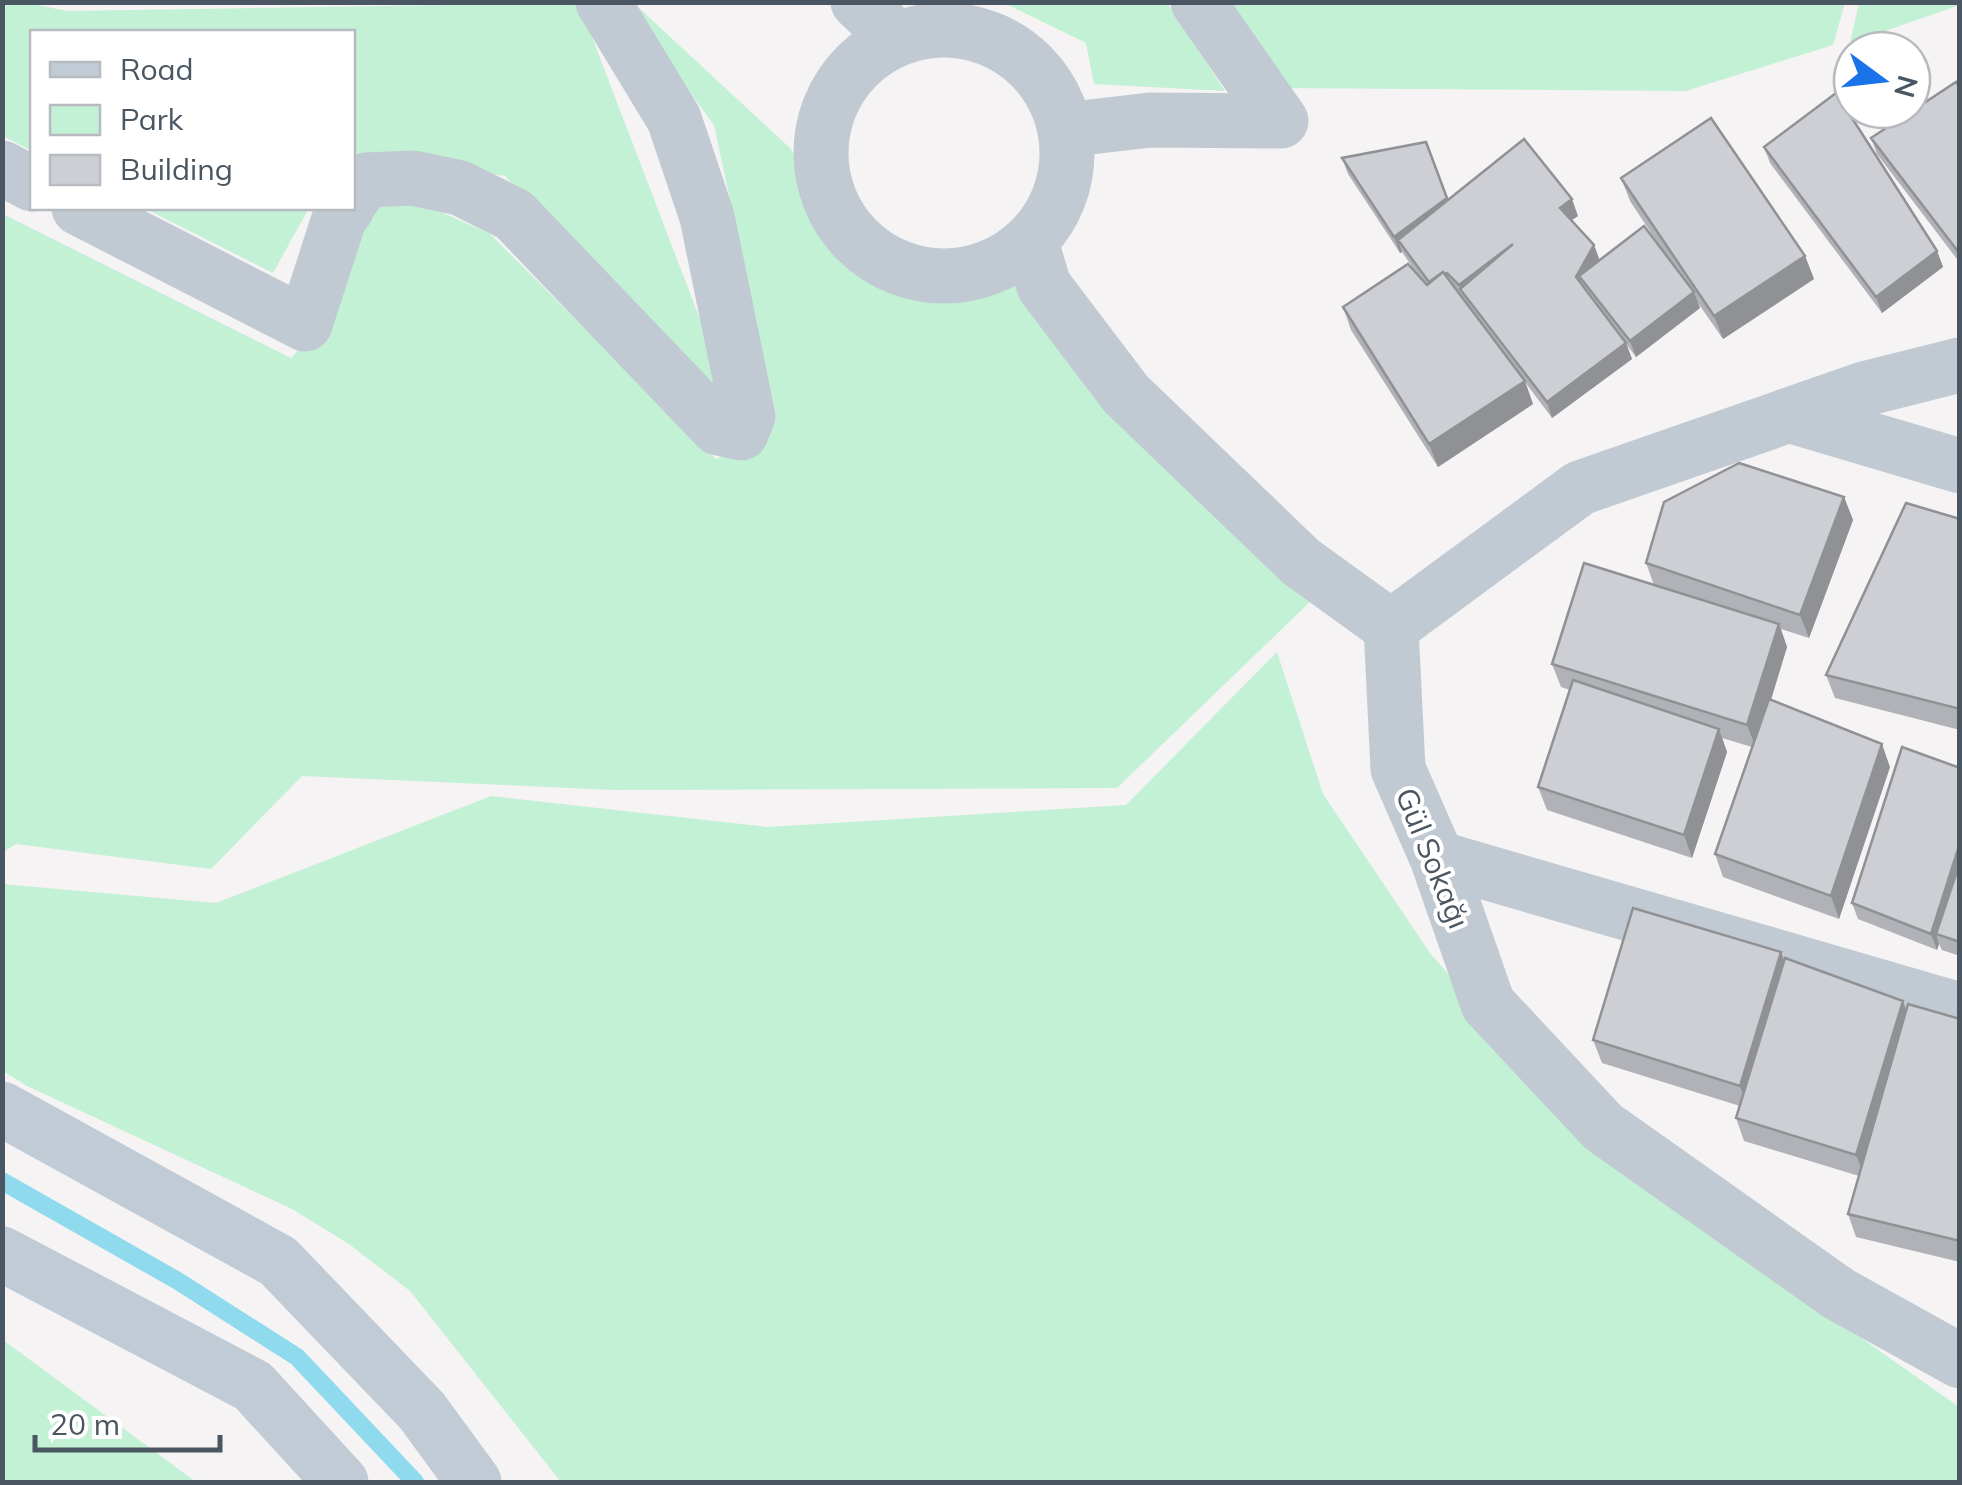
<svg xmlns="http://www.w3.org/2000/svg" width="1962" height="1485" font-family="Mulish,sans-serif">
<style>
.green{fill:#c3f1d5}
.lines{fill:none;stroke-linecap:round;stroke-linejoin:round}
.stream{stroke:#90daee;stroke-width:18}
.minor{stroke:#c1cad2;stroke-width:55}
.secondary{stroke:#c1cbd6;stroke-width:55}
.wall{fill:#b0b2b7}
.shaded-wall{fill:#909195}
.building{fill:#cdcfd5;stroke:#909195;stroke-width:2.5}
.labels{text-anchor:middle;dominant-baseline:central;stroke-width:8;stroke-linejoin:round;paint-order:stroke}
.street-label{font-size:30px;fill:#4a5661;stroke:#fff}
</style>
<rect width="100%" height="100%" fill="#f5f3f3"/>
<path class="green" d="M 2,3 L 28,3 L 67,11 L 579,3 L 727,390 L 713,396 L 505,176 L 353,152 L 352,32 L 32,32 L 32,151 L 3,136 Z
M 1004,3 L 1167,3 L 1225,91 L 1094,84 L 1086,43 Z
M 1219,3 L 1845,3 L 1833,45 L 1686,91 L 1275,88 Z
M 1859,3 L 1959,2 L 1960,5 L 1850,43 Z
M 635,8 L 639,8 L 791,149 L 832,248 L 892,288 L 951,298 L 1015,278 L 1316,596 L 1117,788 L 614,790 L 302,776 L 211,869 L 16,844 L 3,852 L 3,214 L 291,358 L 326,321 L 360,214 L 392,191 L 489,233 L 716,459 L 757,446 L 776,414 L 714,125 L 631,13 Z
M 144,208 L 309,208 L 273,273 Z
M 1277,652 L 1323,794 L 1430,953 L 1613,1163 L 1959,1407 L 1959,1482 L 561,1482 L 410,1291 L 349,1244 L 292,1209 L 27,1086 L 3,1071 L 2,884 L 216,903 L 491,796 L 768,827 L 1126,805 Z
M 3,1340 L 196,1482 L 3,1482 Z"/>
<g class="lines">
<path class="stream" d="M 2,1181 L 178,1281 L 297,1357 L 415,1482"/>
<path class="minor" d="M 858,2 L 897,39
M 1198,2 L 1281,121
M821 153a123 123 0 1 1 246 0a123 123 0 1 1-246 0Z
M 1065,130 L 1150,120 L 1281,121
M 2,168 L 32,184
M 352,199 L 365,180 L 413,178 L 460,188 L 514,215 L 718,428 L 741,433 L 748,416 L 707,217 L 674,119 L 603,2
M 79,208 L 305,324 L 339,219 L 347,208
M 1031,242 L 1044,286 L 1126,394 L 1301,562 L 1391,627
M 1960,365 L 1864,389 L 1580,488 L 1391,627 L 1398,769 L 1437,858 L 1488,1004 L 1603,1127 L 1839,1294 L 1960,1361
M 1788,415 L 1960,466
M 1437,858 L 1960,1010"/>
<path class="secondary" d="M 2,1109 L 278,1261 L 422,1411 L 474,1482
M 2,1254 L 253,1386 L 341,1482"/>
</g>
<path class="wall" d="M 1960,87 L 1960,263 L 1877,154 L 1871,138 Z
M 1764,147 L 1937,251 L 1943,267 L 1882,313 L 1770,163 Z
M 1342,158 L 1448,200 L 1578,216 L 1572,220 L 1594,245 L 1599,260 L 1661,248 L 1630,201 L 1621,178 L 1805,256 L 1814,279 L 1723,339 L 1698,303 L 1700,308 L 1636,357 L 1626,344 L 1632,359 L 1552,418 L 1525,382 L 1533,404 L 1438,467 L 1351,330 L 1343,307 L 1417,274 L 1402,252 L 1400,253 L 1348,174 Z
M 1844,497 L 1853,520 L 1809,638 L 1781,629 L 1787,647 L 1771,700 L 1890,767 L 1839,919 L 1723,877 L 1715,854 L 1752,747 L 1722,738 L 1727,752 L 1692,858 L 1547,810 L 1538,787 L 1570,690 L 1561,687 L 1552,664 L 1654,585 L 1646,563 Z
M 1960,519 L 1960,730 L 1835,698 L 1826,675 Z
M 1960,768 L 1960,956 L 1942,950 L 1939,944 L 1937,950 L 1858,919 L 1852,903 Z
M 1784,962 L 1903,1001 L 1906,1011 L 1960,1019 L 1960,1262 L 1856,1237 L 1848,1214 L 1859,1176 L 1744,1141 L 1736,1118 L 1740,1106 L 1602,1063 L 1593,1040 Z"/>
<path class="shaded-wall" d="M 1447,198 L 1453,214 L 1398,240 L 1402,252 L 1400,253 L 1394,237 Z
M 1572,199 L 1578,216 L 1566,224 L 1560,208 Z
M 1513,244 L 1462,291 L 1459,285 Z
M 1594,245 L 1600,261 L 1579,276 L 1584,289 L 1576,277 Z
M 1937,251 L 1943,267 L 1882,313 L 1876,297 Z
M 1805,256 L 1814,279 L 1723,339 L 1714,316 Z
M 1694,292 L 1700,308 L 1636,357 L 1630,341 Z
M 1626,343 L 1632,359 L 1552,418 L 1547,402 Z
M 1525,381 L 1533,404 L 1438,467 L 1429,444 Z
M 1844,497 L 1853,520 L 1809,638 L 1800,615 Z
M 1779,624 L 1787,647 L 1756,748 L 1747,725 Z
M 1719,729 L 1727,752 L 1692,858 L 1684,835 Z
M 1882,744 L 1890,767 L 1839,919 L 1831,896 Z
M 1960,843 L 1960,878 L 1936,934 L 1939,944 L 1937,950 L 1931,934 Z
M 1781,952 L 1789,975 L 1748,1109 L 1740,1086 Z
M 1903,1001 L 1911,1024 L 1865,1178 L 1856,1155 Z"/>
<path class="building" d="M 1956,82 L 1960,87 L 1960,254 L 1871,138 Z
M 1836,93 L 1937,251 L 1876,297 L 1764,147 Z
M 1711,118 L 1805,256 L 1714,316 L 1621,178 Z
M 1524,139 L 1572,199 L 1560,208 L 1594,245 L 1576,277 L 1626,343 L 1547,402 L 1460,289 L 1513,244 L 1459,285 L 1447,273 L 1445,274 L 1443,272 L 1429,282 L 1398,240 Z
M 1426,142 L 1447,198 L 1394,237 L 1342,158 Z
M 1644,226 L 1694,292 L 1630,341 L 1579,276 Z
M 1408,264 L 1427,285 L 1443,272 L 1525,381 L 1429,444 L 1343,307 Z
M 1739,463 L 1844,497 L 1800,615 L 1646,563 L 1664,502 Z
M 1906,503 L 1960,519 L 1960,709 L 1826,675 Z
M 1584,563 L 1779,624 L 1747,725 L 1552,664 Z
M 1573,680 L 1719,729 L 1684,835 L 1538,787 Z
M 1769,699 L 1882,744 L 1831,896 L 1715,854 Z
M 1902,747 L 1960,768 L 1960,843 L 1931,934 L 1852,903 Z
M 1960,862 L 1960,942 L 1936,934 Z
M 1633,908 L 1781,952 L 1740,1086 L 1593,1040 Z
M 1785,958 L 1903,1001 L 1856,1155 L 1736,1118 Z
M 1908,1004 L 1960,1019 L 1960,1241 L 1848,1214 Z"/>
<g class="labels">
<g class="street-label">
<text transform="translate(1433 858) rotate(68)">Gül Sokağı</text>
</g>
</g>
<rect width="1962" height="1485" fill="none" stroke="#4a5661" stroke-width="10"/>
<rect x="30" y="30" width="325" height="180" fill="#ffffff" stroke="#b7bbc0" stroke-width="2.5"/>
<rect x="50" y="62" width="50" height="15" fill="#c1cbd6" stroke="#b7bbc0" stroke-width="2.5"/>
<text x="120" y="80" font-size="30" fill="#4a5661">Road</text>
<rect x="50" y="105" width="50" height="30" fill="#c3f1d5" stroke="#b7bbc0" stroke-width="2.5"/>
<text x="120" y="130" font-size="30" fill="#4a5661">Park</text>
<rect x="50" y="155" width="50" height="30" fill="#cdcfd5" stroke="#b7bbc0" stroke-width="2.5"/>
<text x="120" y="180" font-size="30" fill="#4a5661">Building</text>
<g transform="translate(1882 80) rotate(105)"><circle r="48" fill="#ffffff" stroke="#b7bbc0" stroke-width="2.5"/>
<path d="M0-8L18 38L0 25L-18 38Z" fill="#1a73e8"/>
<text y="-15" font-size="28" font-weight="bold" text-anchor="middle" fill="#4a5661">N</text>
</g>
<path d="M35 1435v15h185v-15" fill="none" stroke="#4a5661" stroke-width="5"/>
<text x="50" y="1435" font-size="30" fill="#4a5661" stroke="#ffffff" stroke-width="8" paint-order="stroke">20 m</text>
</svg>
